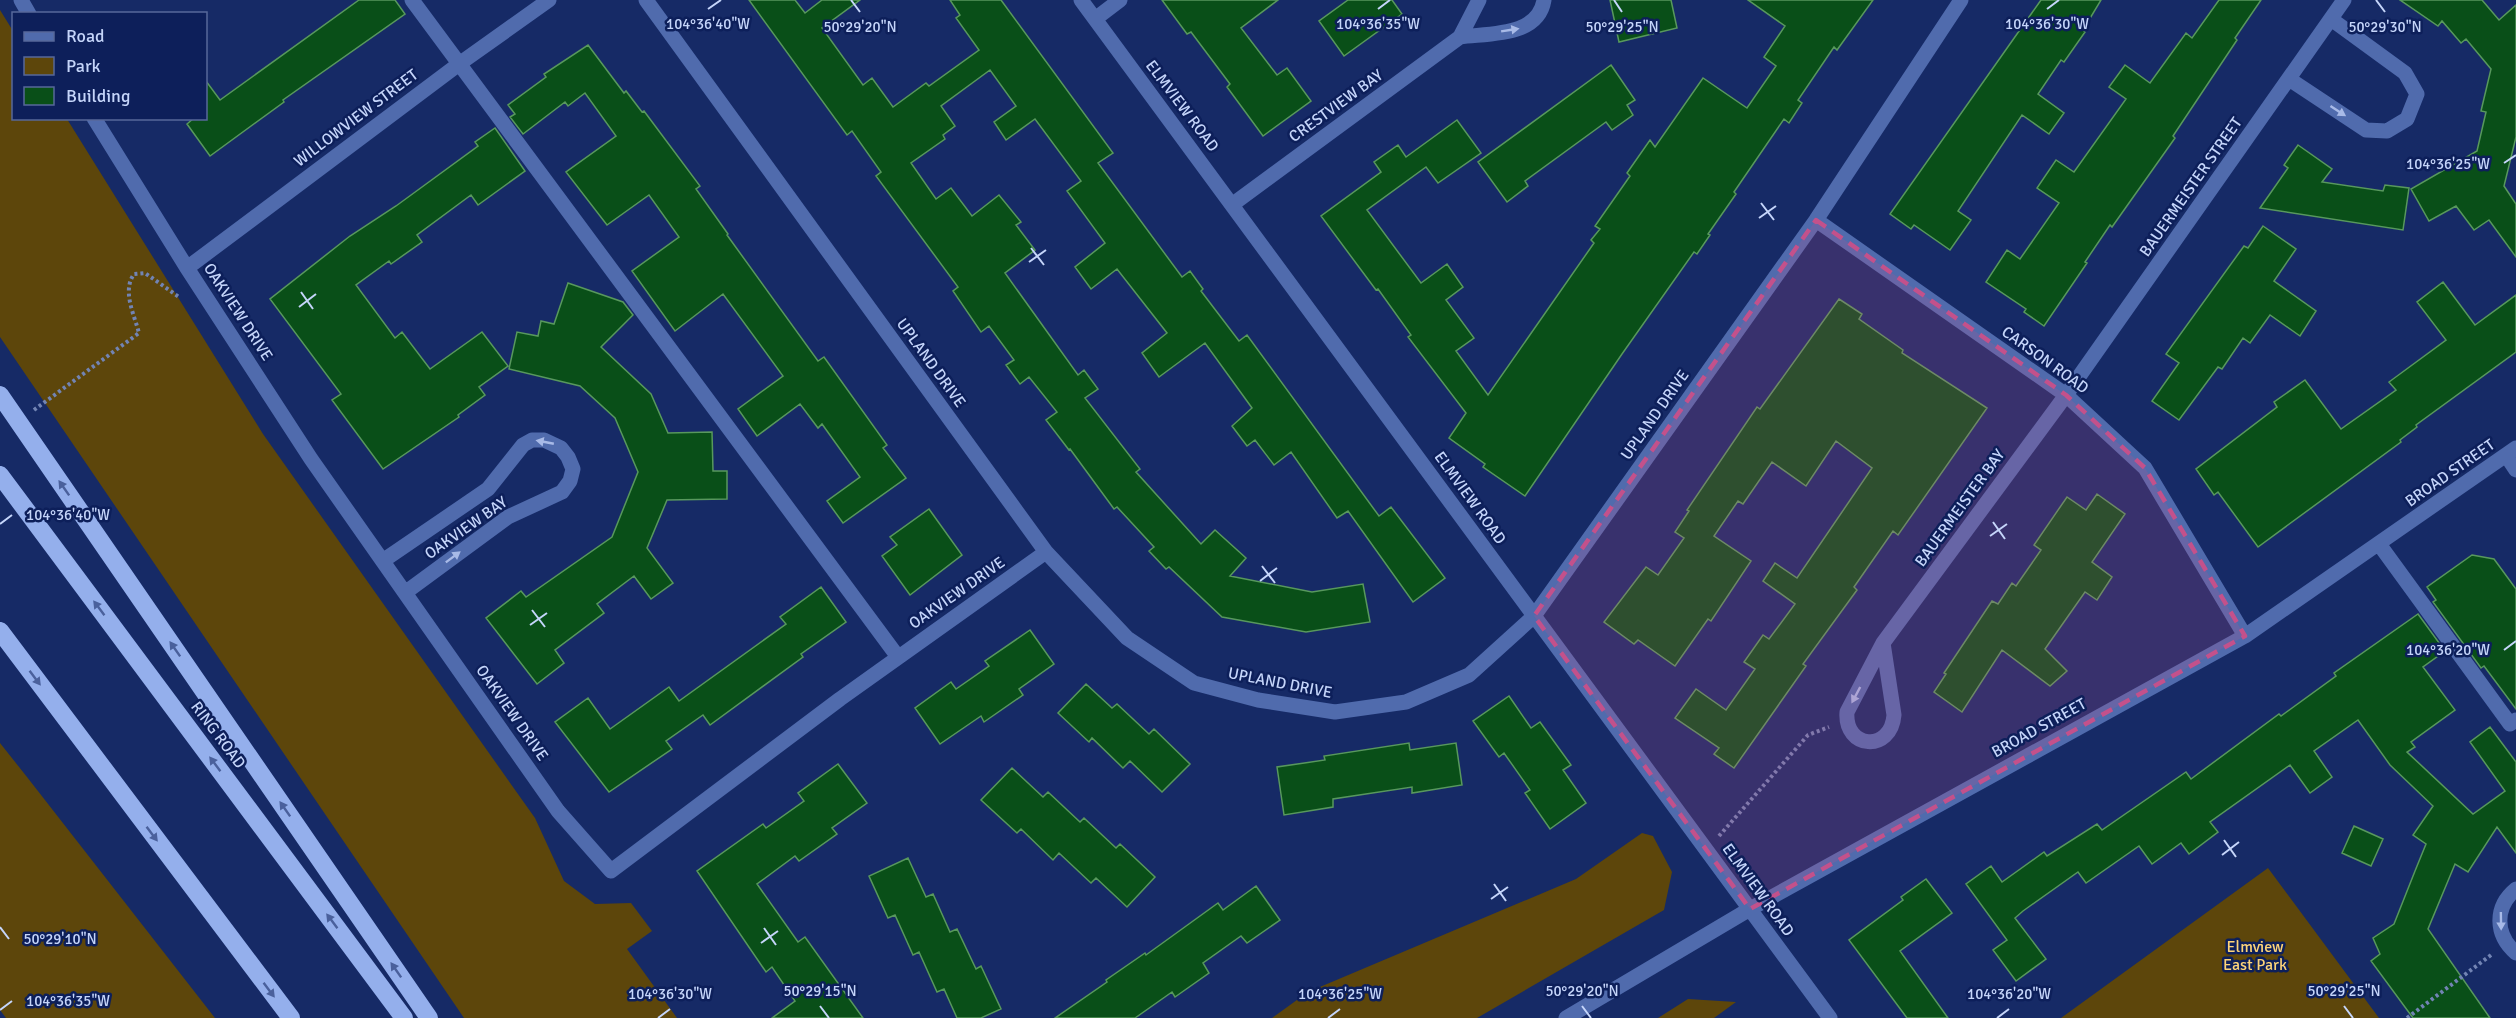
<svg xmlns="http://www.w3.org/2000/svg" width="2516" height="1018" font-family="Signika,sans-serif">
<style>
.green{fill:#5d460b}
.building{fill:#094f18;stroke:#58985d;stroke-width:1.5}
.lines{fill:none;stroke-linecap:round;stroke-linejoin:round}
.path{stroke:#7284b4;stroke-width:4;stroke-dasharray:3 3;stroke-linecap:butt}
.minor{stroke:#506bad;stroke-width:15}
.highway{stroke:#94afec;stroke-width:18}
.oneway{fill:#a8bae7}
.oneway2{fill:#4a609c}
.marked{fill:#c3518b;fill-opacity:0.2;stroke:#c3518b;stroke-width:4.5;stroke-dasharray:12 8;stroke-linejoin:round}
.ticks{fill:none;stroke:#c5d5fa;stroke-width:2}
.labels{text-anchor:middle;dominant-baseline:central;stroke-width:5;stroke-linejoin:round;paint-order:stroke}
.street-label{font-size:16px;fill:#c5d5fa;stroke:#0d1f5a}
.park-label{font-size:16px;fill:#fdd478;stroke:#0d1f5a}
.ticks-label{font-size:15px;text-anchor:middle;fill:#c5d5fa;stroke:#0d1f5a;stroke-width:5;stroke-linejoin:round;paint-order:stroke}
</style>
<rect width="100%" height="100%" fill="#162a66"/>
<path class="green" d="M 0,10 L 13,31 L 14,118 L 67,119 L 263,434 L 535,818 L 564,881 L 595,904 L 631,903 L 652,931 L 627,949 L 677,1018 L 464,1018 L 0,337 Z
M 0,743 L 27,777 L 215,1018 L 6,1018 L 0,1010 Z
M 1642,833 L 1653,836 L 1672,872 L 1664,910 L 1477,1018 L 1272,1018 L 1308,992 L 1576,879 Z
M 2268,868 L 2379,1018 L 2061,1018 Z
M 1688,999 L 1736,1002 L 1714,1018 L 1658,1018 Z"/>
<path class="building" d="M 359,0 L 395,0 L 405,14 L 283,100 L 284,102 L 210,156 L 187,124 L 194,118 L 206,118 L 206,81 L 220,100 Z
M 749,0 L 795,0 L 805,13 L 822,0 L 860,0 L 822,28 L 863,85 L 872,78 L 893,107 L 926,83 L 929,86 L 979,50 L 956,18 L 960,15 L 950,0 L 1001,0 L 1113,153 L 1098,163 L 1182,277 L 1190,271 L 1203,289 L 1201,291 L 1239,341 L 1247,335 L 1379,516 L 1391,507 L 1445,578 L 1413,602 L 1348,511 L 1337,518 L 1291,452 L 1274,465 L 1255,440 L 1247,446 L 1232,426 L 1252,408 L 1205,343 L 1159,377 L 1142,353 L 1167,333 L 1117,269 L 1091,289 L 1075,267 L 1105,243 L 1067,191 L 1081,181 L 1035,119 L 1006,140 L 994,122 L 1016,106 L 990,70 L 941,106 L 955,126 L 943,135 L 945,139 L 911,163 L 936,199 L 951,188 L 972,216 L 999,195 L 1021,222 L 1016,225 L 1035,250 L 1005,273 L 1078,375 L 1084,370 L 1098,389 L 1085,398 L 1140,469 L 1136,472 L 1201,544 L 1215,530 L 1246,558 L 1230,576 L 1312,592 L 1363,584 L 1370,622 L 1306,632 L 1222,617 L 1169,567 L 1166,569 L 1149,551 L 1154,547 L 1117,507 L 1114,509 L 1070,449 L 1069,450 L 1046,420 L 1057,412 L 1029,377 L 1020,384 L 1006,365 L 1014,360 L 989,326 L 981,332 L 953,291 L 958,287 L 876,176 L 881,172 L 852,131 L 847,135 Z
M 1162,0 L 1278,0 L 1241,28 L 1277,75 L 1287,68 L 1311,101 L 1263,136 L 1227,87 L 1230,84 L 1191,32 L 1187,34 Z
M 1348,0 L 1392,0 L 1402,14 L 1344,56 L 1319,21 Z
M 1610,0 L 1671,0 L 1677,28 L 1619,42 Z
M 1748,0 L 1873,0 L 1837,50 L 1834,47 L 1798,100 L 1802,103 L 1789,123 L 1784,119 L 1734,192 L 1736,194 L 1708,234 L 1710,235 L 1697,254 L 1694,252 L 1622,354 L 1525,496 L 1483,467 L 1485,464 L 1449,438 L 1466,413 L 1408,337 L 1411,335 L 1378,289 L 1376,290 L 1321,216 L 1381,172 L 1374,162 L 1398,145 L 1406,157 L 1457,120 L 1481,153 L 1438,183 L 1426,167 L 1367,210 L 1421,283 L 1447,264 L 1463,287 L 1446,300 L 1474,338 L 1456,351 L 1488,395 L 1594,243 L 1591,240 L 1600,229 L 1595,226 L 1630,176 L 1627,173 L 1650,140 L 1655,147 L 1703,78 L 1747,108 L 1776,66 L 1764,57 L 1785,26 Z
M 2041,0 L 2101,0 L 2083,30 L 2085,32 L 2064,62 L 2061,60 L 2038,94 L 2064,113 L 2049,134 L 2022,115 L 1958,211 L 1971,220 L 1950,250 L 1914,225 L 1911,229 L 1890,214 Z
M 2219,0 L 2261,0 L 2235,38 L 2237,40 L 2173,136 L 2175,138 L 2112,227 L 2110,225 L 2085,262 L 2087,263 L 2044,326 L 2024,312 L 2026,309 L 1986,282 L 2007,250 L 2020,259 L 2059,203 L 2037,188 L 2056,160 L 2074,172 L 2126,99 L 2109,87 L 2125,65 L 2150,83 L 2186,33 L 2192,38 Z
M 2400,0 L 2482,0 L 2499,20 L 2516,5 L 2516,137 L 2504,186 L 2516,204 L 2516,257 L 2489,220 L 2474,230 L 2456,206 L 2429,221 L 2411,189 L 2477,151 L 2486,112 L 2481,111 L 2491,69 L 2466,39 L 2461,43 L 2442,21 L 2438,26 Z
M 588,45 L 624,93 L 626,91 L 642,112 L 644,111 L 700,186 L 696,189 L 728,234 L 727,235 L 818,361 L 824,357 L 887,445 L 883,448 L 906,478 L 843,523 L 827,501 L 860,477 L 822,424 L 818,428 L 800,404 L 757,436 L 738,409 L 783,376 L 723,294 L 675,331 L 632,271 L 679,237 L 649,195 L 607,225 L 566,172 L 616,136 L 585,93 L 568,106 L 565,102 L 523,134 L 510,117 L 515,114 L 508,105 L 546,77 L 544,74 Z
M 1611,65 L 1635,100 L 1627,105 L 1633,115 L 1612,130 L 1606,122 L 1525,181 L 1528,186 L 1507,202 L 1478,162 Z
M 495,128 L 525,171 L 478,205 L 471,195 L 417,235 L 422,242 L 391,264 L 389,261 L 356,285 L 395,338 L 402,332 L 430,369 L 482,332 L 508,366 L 479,387 L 485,395 L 458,415 L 459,417 L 383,469 L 332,400 L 341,394 L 270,299 L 350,236 L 396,206 L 478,146 L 475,142 Z
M 2298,145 L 2332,169 L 2322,182 L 2383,191 L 2385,185 L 2409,188 L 2403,230 L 2260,208 L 2288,168 L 2284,165 Z
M 2263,226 L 2296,249 L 2274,281 L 2316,311 L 2300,336 L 2270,315 L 2250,343 L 2243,338 L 2222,369 L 2218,367 L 2179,420 L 2152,401 L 2179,363 L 2166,354 L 2244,246 L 2248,248 Z
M 2443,282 L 2475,325 L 2516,295 L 2516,352 L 2416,425 L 2417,427 L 2400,440 L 2401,442 L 2258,547 L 2218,492 L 2214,495 L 2196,469 L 2277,407 L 2274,402 L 2305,380 L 2341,429 L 2396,390 L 2389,382 L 2446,340 L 2417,302 Z
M 568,283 L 623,302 L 633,315 L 601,347 L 651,394 L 668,433 L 712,432 L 713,471 L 727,471 L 727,499 L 667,500 L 647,548 L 673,583 L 651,599 L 634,576 L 597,604 L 604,613 L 555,650 L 564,663 L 537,684 L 486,618 L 521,591 L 526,597 L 612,537 L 638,472 L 615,418 L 580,386 L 509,369 L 517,332 L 538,336 L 541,321 L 554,324 Z
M 1839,299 L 1862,314 L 1859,319 L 1903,350 L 1902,353 L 1987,408 L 1898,535 L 1893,531 L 1854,587 L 1857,590 L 1803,664 L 1806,666 L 1734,768 L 1714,754 L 1719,748 L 1675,718 L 1696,689 L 1726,710 L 1755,669 L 1744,662 L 1763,635 L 1769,639 L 1795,604 L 1763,581 L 1775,563 L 1797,578 L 1872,468 L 1836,441 L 1806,486 L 1772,462 L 1743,504 L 1738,501 L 1714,536 L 1751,561 L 1711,621 L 1708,619 L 1675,666 L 1638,640 L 1634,644 L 1604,622 L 1646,567 L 1658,575 L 1684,538 L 1675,532 L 1689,511 L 1687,510 L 1757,407 L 1760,409 Z
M 2097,494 L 2125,514 L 2092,562 L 2112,577 L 2097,600 L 2085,592 L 2045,649 L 2067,671 L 2050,686 L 2002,650 L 1962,712 L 1934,692 L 1946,674 L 1944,673 L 1992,601 L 1998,604 L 2012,583 L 2016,586 L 2041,550 L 2034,545 L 2067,497 L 2086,510 Z
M 929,509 L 962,555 L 910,595 L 882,556 L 897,545 L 890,537 Z
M 2472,555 L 2494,559 L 2516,589 L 2516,709 L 2484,666 L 2481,668 L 2433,602 L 2436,600 L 2427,587 Z
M 821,587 L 846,622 L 801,654 L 803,657 L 710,725 L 703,715 L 666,741 L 672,749 L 609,792 L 555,722 L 588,698 L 610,729 L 669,687 L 679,701 L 786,624 L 780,617 Z
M 2418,614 L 2445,651 L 2423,667 L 2455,710 L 2411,742 L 2415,747 L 2407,752 L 2473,814 L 2505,791 L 2470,742 L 2490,727 L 2516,762 L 2516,853 L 2497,827 L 2468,872 L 2455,864 L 2428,929 L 2490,1018 L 2413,1018 L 2371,961 L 2380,954 L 2373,938 L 2394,924 L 2415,871 L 2426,844 L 2413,835 L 2433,806 L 2390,765 L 2358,720 L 2314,751 L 2332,777 L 2310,793 L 2290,765 L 2210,822 L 2218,832 L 2189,854 L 2181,843 L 2152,864 L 2139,846 L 2086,883 L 2078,872 L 2023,911 L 2015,918 L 2046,959 L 2016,981 L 1993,950 L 2007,940 L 1966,884 L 1991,866 L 2002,882 L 2044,852 L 2047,856 L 2097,824 L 2102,830 L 2186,772 L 2191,779 L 2279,714 L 2281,716 L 2336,676 L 2334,673 Z
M 1030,630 L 1054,664 L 1019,689 L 1023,695 L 984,722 L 981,716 L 940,744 L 915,708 L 951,682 L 956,689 L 989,666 L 985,661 Z
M 1086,684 L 1112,708 L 1117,704 L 1149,734 L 1154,729 L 1190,764 L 1162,792 L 1130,761 L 1123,768 L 1092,738 L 1089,742 L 1058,713 Z
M 1509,696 L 1531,728 L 1540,722 L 1571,765 L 1563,770 L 1586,803 L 1550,829 L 1525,793 L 1530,790 L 1504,753 L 1499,757 L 1473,721 Z
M 1409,743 L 1410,750 L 1456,743 L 1462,785 L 1412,793 L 1412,787 L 1333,799 L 1333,807 L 1284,815 L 1277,767 L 1325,760 L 1324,756 Z
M 838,764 L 867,803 L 832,828 L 837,834 L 799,861 L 795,856 L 757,884 L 798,942 L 805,937 L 863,1018 L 772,1018 L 795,1001 L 772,967 L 766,972 L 697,871 L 763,824 L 766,828 L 804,801 L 798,793 Z
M 1012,768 L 1043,797 L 1048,792 L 1080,822 L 1084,818 L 1116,848 L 1120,844 L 1155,877 L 1127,907 L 1096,878 L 1091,883 L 1059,853 L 1053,860 L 1021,829 L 1017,833 L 981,800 Z
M 2354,826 L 2383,839 L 2371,866 L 2342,853 Z
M 908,858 L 926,897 L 933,894 L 950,932 L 957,929 L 976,969 L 981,966 L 1001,1009 L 981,1018 L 957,1018 L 944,989 L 937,992 L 919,952 L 913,955 L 895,915 L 888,918 L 869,876 Z
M 1926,879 L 1952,913 L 1900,951 L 1948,1018 L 1907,1018 L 1849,940 L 1903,900 L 1901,897 Z
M 1256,886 L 1280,920 L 1247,943 L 1241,936 L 1203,963 L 1209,973 L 1175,997 L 1172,992 L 1135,1018 L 1055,1018 L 1107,982 L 1106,980 L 1145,953 L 1146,955 L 1218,903 L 1223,910 Z"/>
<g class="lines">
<path class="path" d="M 34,410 L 139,333 C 134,314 122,291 134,274 L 145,273 L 179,297
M 1719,836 L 1808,735 L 1829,727
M 2407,1018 L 2491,955"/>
<path class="minor" d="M 21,0 L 29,14
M 412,0 L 898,657
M 646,0 L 1046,552 L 1127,638 L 1194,683 L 1258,700 L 1335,712 L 1406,702 L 1469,675 L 1534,616 L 1816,220 L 1961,0
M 1081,0 L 1830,1018
M 1095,19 L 1120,0
M 1460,37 C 1489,33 1538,37 1544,0
M 2289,79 L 2366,130 L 2387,131 L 2407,119 L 2417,94 L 2405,73 L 2331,19
M 94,118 L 187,268 L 311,459 L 558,811 L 611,871 L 840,699 L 1046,552
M 1233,204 L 1460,37 L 1479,0
M 1816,220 L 2066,395 L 2145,468 L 2245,636
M 187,268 L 459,64 L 549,0
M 2506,455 L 2516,470
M 2379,544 L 2510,724 L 2516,720
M 384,560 L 488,489 L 523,445 L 532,440 L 544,440 L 561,448 L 568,457 L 573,469 L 570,481 L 562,492 L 508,517 L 406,592
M 1883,643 L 1894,715 C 1891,753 1844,749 1847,712 L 1883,643 L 2066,395 L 2344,0
M 2516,889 C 2494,907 2495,935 2516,953
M 1566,1018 L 1750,909 L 2245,636 L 2516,448"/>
<path class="highway" d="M 0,395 L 429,1018
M 0,475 L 404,1018
M 0,631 L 291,1018"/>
</g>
<defs><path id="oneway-solid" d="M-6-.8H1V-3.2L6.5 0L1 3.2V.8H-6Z" transform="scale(1.5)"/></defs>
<g class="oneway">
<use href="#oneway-solid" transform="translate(1510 30) rotate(-9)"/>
<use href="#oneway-solid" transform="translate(2338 111) rotate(33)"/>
<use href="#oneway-solid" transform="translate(545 442) rotate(-169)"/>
<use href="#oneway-solid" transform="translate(453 557) rotate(-37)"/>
<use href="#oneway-solid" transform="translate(1856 695) rotate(118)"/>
<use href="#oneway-solid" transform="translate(2501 921) rotate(89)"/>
</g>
<g class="oneway2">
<use href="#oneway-solid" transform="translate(64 488) rotate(-125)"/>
<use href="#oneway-solid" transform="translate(99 608) rotate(-127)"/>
<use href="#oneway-solid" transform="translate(175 649) rotate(-125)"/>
<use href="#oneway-solid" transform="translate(35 678) rotate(53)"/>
<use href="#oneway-solid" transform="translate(215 764) rotate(-127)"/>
<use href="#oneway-solid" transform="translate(285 809) rotate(-125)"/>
<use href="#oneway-solid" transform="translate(152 834) rotate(53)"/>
<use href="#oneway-solid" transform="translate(332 921) rotate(-127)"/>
<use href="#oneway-solid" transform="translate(396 970) rotate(-125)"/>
<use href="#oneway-solid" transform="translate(269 990) rotate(53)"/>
</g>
<path class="marked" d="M 1816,220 L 2066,395 L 2145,468 L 2245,636 L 1750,909 L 1534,616 Z"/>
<path class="ticks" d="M 851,0 L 860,12M 1614,0 L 1622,12M 2376,0 L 2385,12M 708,9 L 721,0M 1378,9 L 1390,0M 2047,9 L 2059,0M 2504,163 L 2516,155M 1761,203 L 1774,220M 1759,218 L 1776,206M 1031,248 L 1044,265M 1029,262 L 1046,250M 301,292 L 313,309M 299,307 L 316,294M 1993,522 L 2005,539M 0,524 L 12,515M 1990,536 L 2007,524M 1262,566 L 1275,583M 1260,581 L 1277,568M 532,610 L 545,627M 530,625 L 547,613M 2504,650 L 2516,641M 2224,840 L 2236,857M 2222,855 L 2239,842M 1494,884 L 1506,901M 1491,899 L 1508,887M 0,927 L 9,939M 764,928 L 776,945M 761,943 L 778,931M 820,1006 L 829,1018M 1582,1006 L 1591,1018M 2344,1006 L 2353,1018M 0,1010 L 12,1001M 658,1018 L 670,1009M 1328,1018 L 1340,1009M 1997,1018 L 2009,1009"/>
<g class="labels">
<g class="street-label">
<text transform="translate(1182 106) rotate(53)">ELMVIEW ROAD</text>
<text transform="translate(1336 106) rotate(-36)">CRESTVIEW BAY</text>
<text transform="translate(356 118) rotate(-37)">WILLOWVIEW STREET</text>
<text transform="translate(2191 187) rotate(-55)">BAUERMEISTER STREET</text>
<text transform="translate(238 312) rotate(57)">OAKVIEW DRIVE</text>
<text transform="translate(2045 360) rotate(36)">CARSON ROAD</text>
<text transform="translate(931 363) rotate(54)">UPLAND DRIVE</text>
<text transform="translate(1655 415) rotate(-55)">UPLAND DRIVE</text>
<text transform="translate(2450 473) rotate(-35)">BROAD STREET</text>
<text transform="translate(1470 498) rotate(54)">ELMVIEW ROAD</text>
<text transform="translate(1960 508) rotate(-54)">BAUERMEISTER BAY</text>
<text transform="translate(466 528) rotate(-35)">OAKVIEW BAY</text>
<text transform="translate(957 593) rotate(-35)">OAKVIEW DRIVE</text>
<text transform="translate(1280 683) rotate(11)">UPLAND DRIVE</text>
<text transform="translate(512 713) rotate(55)">OAKVIEW DRIVE</text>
<text transform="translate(2039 728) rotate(-29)">BROAD STREET</text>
<text transform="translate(218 735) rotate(53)">RING ROAD</text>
<text transform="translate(1758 890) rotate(54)">ELMVIEW ROAD</text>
</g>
<g class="park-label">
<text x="2255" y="947">Elmview<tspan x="2255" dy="18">East Park</tspan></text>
</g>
</g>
<g class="ticks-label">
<text x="2047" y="29">104°36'30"W</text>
<text x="708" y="29">104°36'40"W</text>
<text x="1378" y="29">104°36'35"W</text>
<text x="860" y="32">50°29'20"N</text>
<text x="1622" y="32">50°29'25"N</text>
<text x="2385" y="32">50°29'30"N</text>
<text x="2448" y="169">104°36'25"W</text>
<text x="68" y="520">104°36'40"W</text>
<text x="2448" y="655">104°36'20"W</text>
<text x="60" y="944">50°29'10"N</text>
<text x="820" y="996">50°29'15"N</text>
<text x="1582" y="996">50°29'20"N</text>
<text x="2344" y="996">50°29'25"N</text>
<text x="670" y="999">104°36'30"W</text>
<text x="1340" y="999">104°36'25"W</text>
<text x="2009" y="999">104°36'20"W</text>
<text x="68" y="1006">104°36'35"W</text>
</g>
<rect x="12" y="12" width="195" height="108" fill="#0d1f5a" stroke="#57689a" stroke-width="1.5"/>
<rect x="24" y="32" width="30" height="9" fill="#506bad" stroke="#57689a" stroke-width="1.5"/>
<text x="66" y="42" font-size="18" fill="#c5d5fa">Road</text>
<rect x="24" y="57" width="30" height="18" fill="#5d460b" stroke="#57689a" stroke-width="1.5"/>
<text x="66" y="72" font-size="18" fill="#c5d5fa">Park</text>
<rect x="24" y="87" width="30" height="18" fill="#094f18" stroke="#57689a" stroke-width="1.5"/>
<text x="66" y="102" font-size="18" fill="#c5d5fa">Building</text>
</svg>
